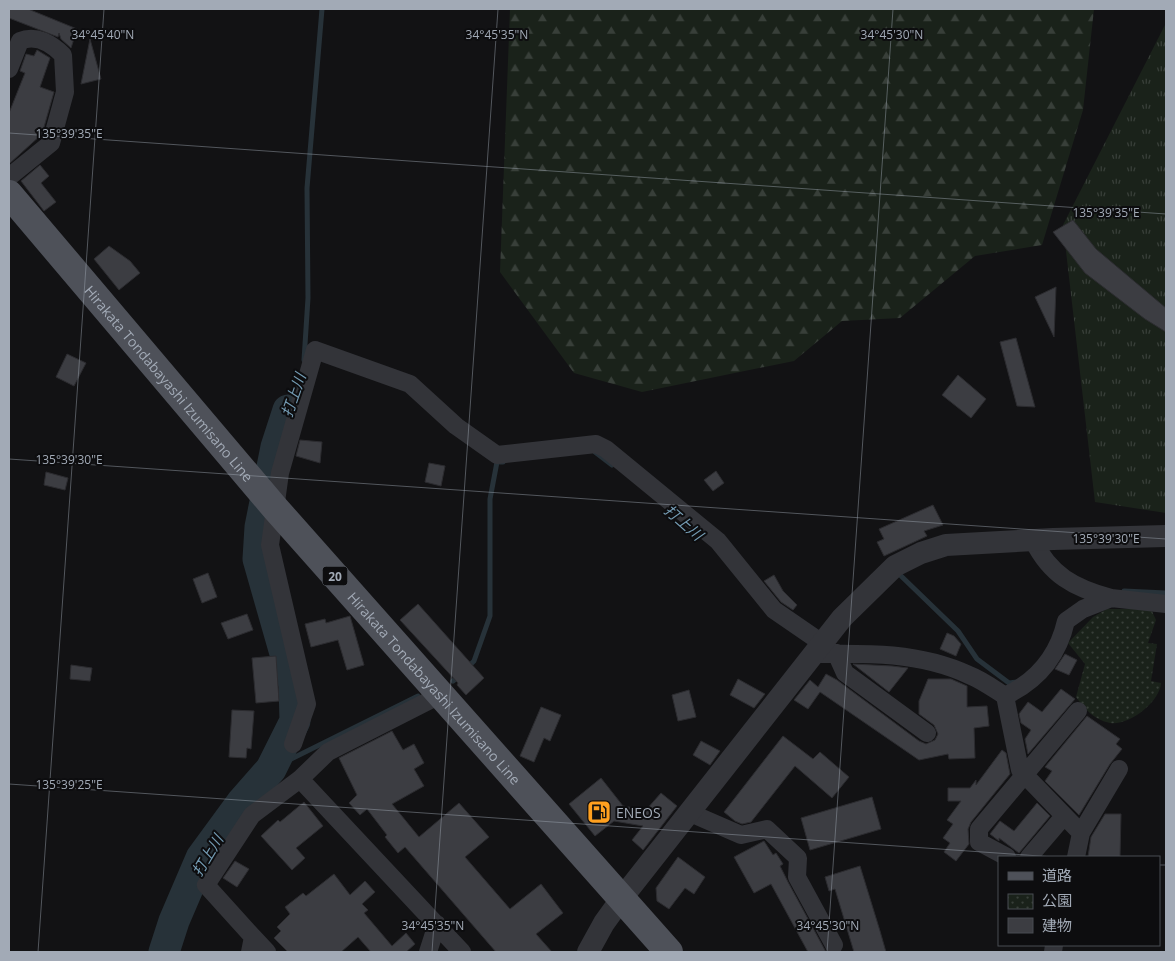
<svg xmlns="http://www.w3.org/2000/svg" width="1175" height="961" font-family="'Open Sans','Noto Sans JP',sans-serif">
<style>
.grass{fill:url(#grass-tufts)}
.forest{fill:url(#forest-firs)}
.park{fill:url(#park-dots)}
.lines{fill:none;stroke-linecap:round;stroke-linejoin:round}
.stream{stroke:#273239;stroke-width:5}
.river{stroke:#273239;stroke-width:31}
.building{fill:#3c3d42;stroke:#2c2c30}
.minor{stroke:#333439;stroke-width:18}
.tertiary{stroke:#333439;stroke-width:22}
.primary{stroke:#4e5159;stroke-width:28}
.ticks{fill:none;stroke:#a2aab6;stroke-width:1;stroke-opacity:0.45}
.labels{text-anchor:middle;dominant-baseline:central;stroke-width:4;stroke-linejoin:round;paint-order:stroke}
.shield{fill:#0d0d0f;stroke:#757b84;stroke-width:1}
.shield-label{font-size:12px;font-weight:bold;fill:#a2aab6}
.street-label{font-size:14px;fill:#a2aab6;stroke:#0d0d0f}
.poi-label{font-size:14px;fill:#a2aab6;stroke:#0d0d0f;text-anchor:start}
.water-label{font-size:15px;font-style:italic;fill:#759db5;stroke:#0d0d0f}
.ticks-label{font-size:12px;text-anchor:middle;fill:#a2aab6;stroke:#0d0d0f;stroke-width:4;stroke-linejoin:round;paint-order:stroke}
</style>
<defs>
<pattern id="grass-tufts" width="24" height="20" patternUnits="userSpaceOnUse" patternTransform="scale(1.25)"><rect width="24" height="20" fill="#1a221a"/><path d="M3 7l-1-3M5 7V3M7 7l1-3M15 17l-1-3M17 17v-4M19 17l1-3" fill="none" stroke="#383f39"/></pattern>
<pattern id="forest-firs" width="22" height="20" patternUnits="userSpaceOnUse" patternTransform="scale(1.25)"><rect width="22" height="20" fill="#1a221a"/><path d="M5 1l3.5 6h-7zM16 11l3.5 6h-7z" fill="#383f39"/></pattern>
<pattern id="park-dots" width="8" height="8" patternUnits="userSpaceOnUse" patternTransform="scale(1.25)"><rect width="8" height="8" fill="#1a221a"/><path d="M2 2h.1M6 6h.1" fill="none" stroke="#383f39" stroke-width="1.8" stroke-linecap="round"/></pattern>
</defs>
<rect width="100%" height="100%" fill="#121214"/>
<path class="grass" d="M 1166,23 L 1166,513 L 1095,502 L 1063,225 Z"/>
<path class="forest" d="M 510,9 L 1094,9 L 1083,110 L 1042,245 L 975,256 L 900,318 L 842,321 L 794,361 L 642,392 L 574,373 L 500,272 Z"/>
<path class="park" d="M 1107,609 L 1151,609 L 1156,620 L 1148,643 L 1157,644 L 1151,681 L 1161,683 C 1160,702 1129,726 1110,723 C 1094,720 1085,709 1076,697 L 1085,664 L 1068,643 L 1093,617 Z"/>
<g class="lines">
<path class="stream" d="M 304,360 L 308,298 L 307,188 L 322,9
M 288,410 L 294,394
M 595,452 L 612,465
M 898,573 L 958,631 L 977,659 L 1009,683 L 1017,682
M 1124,591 L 1166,593
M 468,667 L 474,661 L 490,616 L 490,499 L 497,462 L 503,462
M 453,681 L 460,675
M 271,769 L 418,696"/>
<path class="river" d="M 164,952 L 174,921 L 201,858 L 242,802 L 271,769 L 295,721 L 294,685 L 258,559 L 260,527 L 276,447 L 288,410"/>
</g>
<path class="building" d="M 9,9 L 28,9 L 77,29 L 71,48 L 61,39 L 59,33 L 58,37 L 9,18 Z
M 90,39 L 101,79 L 81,84 Z
M 37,50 L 50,58 L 40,87 L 54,92 L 42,134 L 9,164 L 9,113 L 25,73 L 20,71 L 26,54 L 34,56 Z
M 40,165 L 49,176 L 41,183 L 56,202 L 44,211 L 21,181 Z
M 1073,220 L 1096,249 L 1166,308 L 1166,332 L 1145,319 L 1085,273 L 1053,232 Z
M 109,246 L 130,261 L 140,273 L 119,290 L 94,259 Z
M 1056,287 L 1054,337 L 1035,297 Z
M 1016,338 L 1035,407 L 1017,406 L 1000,342 Z
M 67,354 L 86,363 L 74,386 L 56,377 Z
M 958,375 L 986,399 L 971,418 L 942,395 Z
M 300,440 L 322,442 L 320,463 L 296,456 Z
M 429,463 L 445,466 L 441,486 L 425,482 Z
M 716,471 L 724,483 L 713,491 L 704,480 Z
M 46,472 L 68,478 L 65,490 L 44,485 Z
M 933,505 L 943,525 L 924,531 L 927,536 L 884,556 L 877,542 L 884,539 L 879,529 Z
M 208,573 L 217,597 L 202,603 L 193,579 Z
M 774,575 L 783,591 L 797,605 L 793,610 L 781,602 L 764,581 Z
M 418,604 L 484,678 L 466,695 L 457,685 L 458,683 L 400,620 Z
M 247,614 L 253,630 L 228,639 L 221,623 Z
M 350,616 L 364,665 L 347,670 L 338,640 L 311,647 L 305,624 L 325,619 L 326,623 Z
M 947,633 L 954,636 L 961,644 L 956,656 L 940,649 Z
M 1065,654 L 1077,660 L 1069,675 L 1055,669 Z
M 276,656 L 279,701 L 256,703 L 252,658 Z
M 853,664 L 892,666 L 908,668 L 889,692 Z
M 71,665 L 92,668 L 90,681 L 70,679 Z
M 826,674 L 837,680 L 919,741 L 926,744 L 935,740 L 938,734 L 934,725 L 919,714 L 919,701 L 928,679 L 951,679 L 967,686 L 967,707 L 987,706 L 989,726 L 974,728 L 975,758 L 949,759 L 948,754 L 919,760 L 820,692 L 808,709 L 794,700 L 810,680 L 818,687 Z
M 738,679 L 765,694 L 754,708 L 730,695 Z
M 1061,689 L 1075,699 L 1028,754 L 1025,739 L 1031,730 L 1021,723 L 1019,714 L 1028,702 L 1042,712 Z
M 689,690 L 696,717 L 678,721 L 672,695 Z
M 541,707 L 561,715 L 550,741 L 544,738 L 534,762 L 520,756 Z
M 232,710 L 254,711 L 251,749 L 247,748 L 246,758 L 229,757 Z
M 1087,716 L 1120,739 L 1116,744 L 1122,749 L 1110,764 L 1079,815 L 1045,781 L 1052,771 L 1045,767 Z
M 392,731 L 403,750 L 414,744 L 424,763 L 414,769 L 424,786 L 392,804 L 419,837 L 459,803 L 489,837 L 465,857 L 510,909 L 541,884 L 563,913 L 536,934 L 552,952 L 496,952 L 405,847 L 398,853 L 385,837 L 387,835 L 367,809 L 360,815 L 349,803 L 357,795 L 339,758 Z
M 783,736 L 813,759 L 820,752 L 849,777 L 832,798 L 795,766 L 751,822 L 742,824 L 735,821 L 724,812 Z
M 701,741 L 720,751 L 710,765 L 693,755 Z
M 1002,750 L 1006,753 L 1010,774 L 971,822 L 968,829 L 969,844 L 956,861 L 944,852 L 950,843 L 943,838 L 953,824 L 947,820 L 961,801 L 948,801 L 948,788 L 970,788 L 976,780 L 976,785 Z
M 601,778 L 623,806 L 646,810 L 661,793 L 677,806 L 643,850 L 632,840 L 643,826 L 614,821 L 595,836 L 569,804 Z
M 872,797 L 881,829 L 810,850 L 801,818 Z
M 304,802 L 323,826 L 296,848 L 305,858 L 292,870 L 261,836 L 278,820 L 280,822 Z
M 1037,803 L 1050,816 L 1019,853 L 999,838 L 999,841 L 990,834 L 1000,821 L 1014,831 Z
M 1105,814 L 1121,814 L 1120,857 L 1088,857 L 1091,837 Z
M 764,841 L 773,855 L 776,853 L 783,864 L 780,866 L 788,882 L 826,952 L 808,952 L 771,884 L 754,893 L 734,857 Z
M 678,857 L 705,877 L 694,894 L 685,888 L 669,909 L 657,901 L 656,888 Z
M 235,861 L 249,869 L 237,887 L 223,878 Z
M 860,866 L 880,931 L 886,952 L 854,952 L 835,889 L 829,891 L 825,877 Z
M 334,874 L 350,895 L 365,881 L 375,892 L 362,904 L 368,910 L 364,913 L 392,946 L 406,933 L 415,944 L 406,952 L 371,952 L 358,937 L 341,952 L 288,952 L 274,938 L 281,931 L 277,927 L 290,914 L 285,907 L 303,893 L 306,896 Z"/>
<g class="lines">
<path class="minor" d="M 9,69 L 20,41 C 36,34 52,44 63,55 L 65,92 L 51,143 L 9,177
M 1033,540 C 1050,575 1074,588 1111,598
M 836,653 L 845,673 L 927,733
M 814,654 C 867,653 920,652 969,675 C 982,680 994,689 1005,696 L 1020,770 L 1081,833 L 1076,857
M 440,695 L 328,752 L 300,779 L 462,952
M 1005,696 C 1037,681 1058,656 1066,621 L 1083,609 L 1111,598 L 1166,604
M 293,744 L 307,704 L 270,545 L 280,473 L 315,350 L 410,384 L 456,426 L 497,455 L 596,444 L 606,449 L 718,541 L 774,610 L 822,643
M 688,812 L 741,835 L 767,829 L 798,858 L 797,877 L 834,945
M 1081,833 L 1119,769
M 1007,857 L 979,842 L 979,829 L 1078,711
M 1029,857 L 1064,816
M 253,937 L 267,952
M 250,952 L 253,937 L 206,885 L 252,815 L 300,779
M 428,952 L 437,924
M 1053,952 L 1054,945"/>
<path class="tertiary" d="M 588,952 L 604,923 L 622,898 L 842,618 L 895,566 L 921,553 L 946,545 L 1053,539 L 1166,536"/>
<path class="primary" id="s1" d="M 9,194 L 275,508 L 669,952"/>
</g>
<path class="ticks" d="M 9,133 L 1166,214M 9,459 L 1166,539M 9,784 L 1054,857M 1159,865 L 1166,865M 38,952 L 104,9M 432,952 L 498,9M 827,952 L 893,9"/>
<defs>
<g id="fuel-square" transform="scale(1.25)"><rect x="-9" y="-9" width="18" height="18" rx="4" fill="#ffa01f" stroke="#0d0d0f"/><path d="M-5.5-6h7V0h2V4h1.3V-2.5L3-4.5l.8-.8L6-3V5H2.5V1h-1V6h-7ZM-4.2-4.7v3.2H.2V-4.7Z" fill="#111"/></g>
</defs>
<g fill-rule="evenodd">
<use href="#fuel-square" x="599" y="812"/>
</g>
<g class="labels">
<rect class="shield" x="322.5" y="566.5" width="25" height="19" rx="4"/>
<g class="shield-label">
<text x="335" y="576">20</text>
</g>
<g class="street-label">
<text stroke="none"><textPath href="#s1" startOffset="248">Hirakata Tondabayashi Izumisano Line</textPath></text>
<text stroke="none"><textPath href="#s1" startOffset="652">Hirakata Tondabayashi Izumisano Line</textPath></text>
</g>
<g class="poi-label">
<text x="616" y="812">ENEOS</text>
</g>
<g class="water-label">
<text transform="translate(293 395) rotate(-71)">打上川</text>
<text transform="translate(684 522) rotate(41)">打上川</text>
<text transform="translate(207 855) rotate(-59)">打上川</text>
</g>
</g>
<g class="ticks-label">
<text x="103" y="39">34°45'40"N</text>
<text x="497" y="39">34°45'35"N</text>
<text x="892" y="39">34°45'30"N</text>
<text x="69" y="138">135°39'35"E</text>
<text x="1106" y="217">135°39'35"E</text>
<text x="69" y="464">135°39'30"E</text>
<text x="1106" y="543">135°39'30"E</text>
<text x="69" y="789">135°39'25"E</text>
<text x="433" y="930">34°45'35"N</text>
<text x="828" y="930">34°45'30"N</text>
</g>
<rect width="1175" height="961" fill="none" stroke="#a2aab6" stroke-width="20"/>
<rect x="998" y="856" width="162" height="90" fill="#0d0d0f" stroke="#494c52"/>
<rect x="1008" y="872" width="25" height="8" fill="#4e5159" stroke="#494c52"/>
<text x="1042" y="881" font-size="15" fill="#a2aab6">道路</text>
<rect x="1008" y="894" width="25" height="15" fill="url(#park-dots)" stroke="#494c52"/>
<text x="1042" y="906" font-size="15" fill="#a2aab6">公園</text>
<rect x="1008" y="918" width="25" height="15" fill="#3c3d42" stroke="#494c52"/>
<text x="1042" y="931" font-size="15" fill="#a2aab6">建物</text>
</svg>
